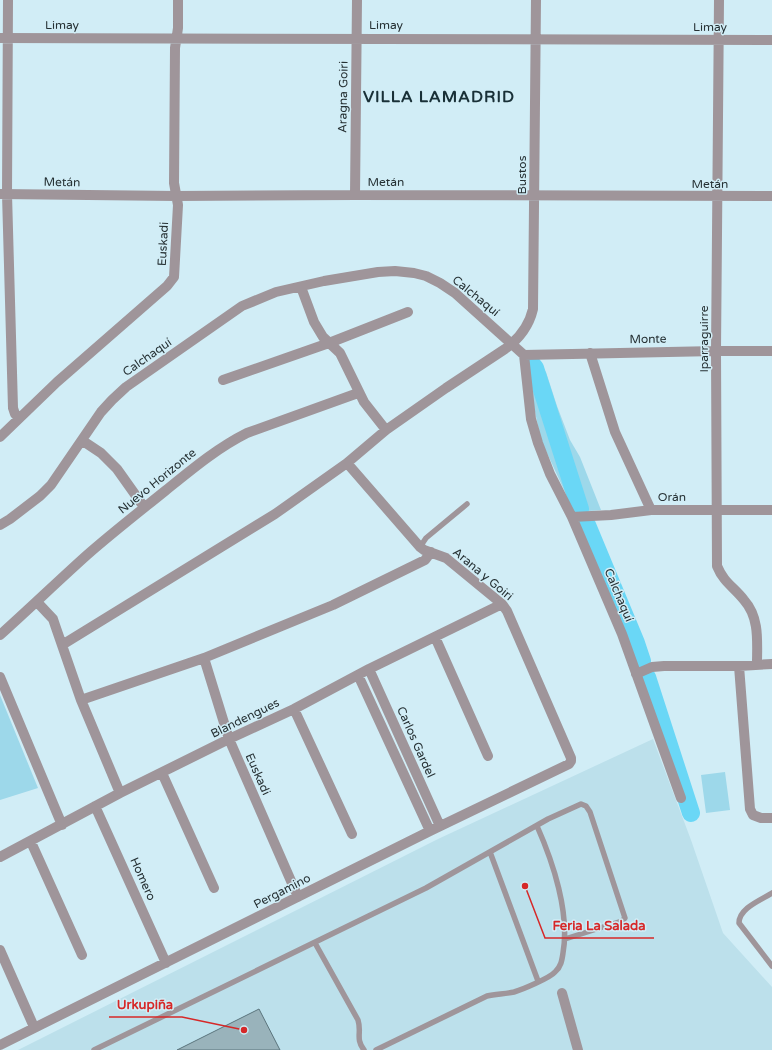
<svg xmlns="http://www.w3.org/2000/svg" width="772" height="1050" font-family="'Varela Round',sans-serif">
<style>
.built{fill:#bce0eb}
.green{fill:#9dd8ea}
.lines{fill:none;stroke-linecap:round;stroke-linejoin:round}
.river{stroke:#6ad7f6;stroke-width:18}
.building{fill:#99b3bb;stroke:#5b747c}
.service{stroke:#9f959a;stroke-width:5.5}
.minor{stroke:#9f959a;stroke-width:10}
.labels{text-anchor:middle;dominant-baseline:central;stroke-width:3;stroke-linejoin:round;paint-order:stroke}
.street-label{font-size:12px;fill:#263134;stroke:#d1edf6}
.district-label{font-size:16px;font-weight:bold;letter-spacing:1px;fill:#193037;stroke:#d1edf6}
.leader{fill:none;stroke:#d62828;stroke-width:1.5}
.callout-dot{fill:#d62828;stroke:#d1edf6;stroke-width:1.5}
.callout-label{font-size:13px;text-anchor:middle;font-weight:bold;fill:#d62828;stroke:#d1edf6;stroke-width:3;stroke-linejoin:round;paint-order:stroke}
</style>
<rect width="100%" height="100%" fill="#d1edf6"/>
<path class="built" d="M 653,739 L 691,840 L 723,933 L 772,987 L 772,1050 L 18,1050 L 438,839 Z"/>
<path class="green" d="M 535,361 L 546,372 L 557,406 L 570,440 L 580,457 L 601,510 L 577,512 L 571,505 L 541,440 L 534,407 L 530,366 Z
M 0,695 L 38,788 L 0,800 Z
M 725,772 L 730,810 L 706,813 L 701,775 Z"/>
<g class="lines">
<path class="river" d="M 530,362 L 535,368 L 580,509
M 587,525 L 636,643 L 642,661
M 647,677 L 691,813"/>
</g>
<path class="building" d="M 259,1009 L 280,1050 L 177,1050 Z"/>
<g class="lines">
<path class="service" d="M 420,547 L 426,538 L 467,504
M 490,852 L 538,981
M 772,893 C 761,900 739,908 739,923 L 772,966
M 315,943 L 358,1020 C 362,1033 355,1038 364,1050
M 94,1050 L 426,888 L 548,819 L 581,804 L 586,806 L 590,812 L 625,918 L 622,921 L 565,939
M 376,1050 L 487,996 C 496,994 505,994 514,992 C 521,990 550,978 555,972 C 561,967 562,960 563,953 C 570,913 553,862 537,826"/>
<path class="minor" d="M 8,0 L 7,194 L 13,408 L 15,414 L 19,418
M 719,0 L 716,351 L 717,566 C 724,583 734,587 744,600 C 760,618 757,642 757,664
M 0,38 L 772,40
M 0,194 L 176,196 L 355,195 L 772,196
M 355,195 L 357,0
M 301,287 L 314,322 L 323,337 L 340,353 L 364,402 L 386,430
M 590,353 L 615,432 L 651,510
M 524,355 L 716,351 L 772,351
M 223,380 L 329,343 L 408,312
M 0,437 L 57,382 L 167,286 L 174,277 L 178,205 L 174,183 L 175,48 L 178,28 L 178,0
M 83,441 L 101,453 L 117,469 L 144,507
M 572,517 L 611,515 L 651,510 L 772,510
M 0,525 L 10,519 L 40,496 L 51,485 L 101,412 L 112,400 L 126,387 L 242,306 L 276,292 L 324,281 L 378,272 L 395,271 L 414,273 L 426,276 L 440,283 L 455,293 L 524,355 L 531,419 L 538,443 L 550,474 L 572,517 L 622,634 L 681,798
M 37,602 L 53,619 L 55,625 L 81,700 L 120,793
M 0,635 C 29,609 58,581 87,555 C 112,533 139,512 165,491 C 191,470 217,448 247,433 L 358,393
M 435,637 L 488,756
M 62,645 L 275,514 L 347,463 L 386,430 L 446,388 L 505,349 C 519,339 529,326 533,309 L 536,0
M 204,658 L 229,739 L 298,897
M 739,666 L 750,809 L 753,815 L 761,818 L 772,818
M 369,669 L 440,826
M 636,674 L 652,667 L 664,666 L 739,666 L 772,664
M 358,675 L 430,831
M 0,677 L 62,825
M 81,700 L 204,658 L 333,605 L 425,560 L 431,552
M 294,709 L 352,834
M 162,773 L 214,888
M 95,806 L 166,963
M 31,842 L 82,955
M 0,857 L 120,793 L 229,739 L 294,709 L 369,669 L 502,604
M 0,950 L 34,1027
M 562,993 L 578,1050
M 0,1045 L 430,831 L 569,764 L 571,761 L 571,758 L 507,611 L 502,604 L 446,558 L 424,550 L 420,547 L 347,463"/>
</g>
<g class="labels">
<g class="street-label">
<text x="62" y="25">Limay</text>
<text x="386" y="25">Limay</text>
<text x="710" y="27">Limay</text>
<text transform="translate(343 97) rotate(-89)">Aragna Goiri</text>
<text transform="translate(522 175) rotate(-90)">Bustos</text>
<text transform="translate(62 182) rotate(1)">Metán</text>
<text x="386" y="182">Metán</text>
<text x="710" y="184">Metán</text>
<text transform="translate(163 244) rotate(-87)">Euskadi</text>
<text transform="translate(476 296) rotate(39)">Calchaquí</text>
<text transform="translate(648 339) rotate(-1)">Monte</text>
<text transform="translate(704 339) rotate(-90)">Iparraguirre</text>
<text transform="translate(147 357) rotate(-35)">Calchaquí</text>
<text transform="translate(157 481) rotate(-39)">Nuevo Horizonte</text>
<text x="672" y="497">Orán</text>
<text transform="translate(483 574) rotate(40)">Arana y Goiri</text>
<text transform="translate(619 595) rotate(67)">Calchaquí</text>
<text transform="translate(245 718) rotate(-26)">Blandengues</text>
<text transform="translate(416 742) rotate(66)">Carlos Gardel</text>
<text transform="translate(258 774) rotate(66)">Euskadi</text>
<text transform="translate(143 879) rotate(66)">Homero</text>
<text transform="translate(282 891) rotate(-27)">Pergamino</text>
</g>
<g class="district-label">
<text x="439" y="97">VILLA LAMADRID</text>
</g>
</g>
<path class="leader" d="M525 886L545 938H654M244 1030L182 1017H109"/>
<g class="callout-dot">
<circle cx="525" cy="886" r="4"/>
<circle cx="244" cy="1030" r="4"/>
</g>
<g class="callout-label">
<text x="599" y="930">Feria La Salada</text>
<text x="145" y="1009">Urkupiña</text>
</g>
</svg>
